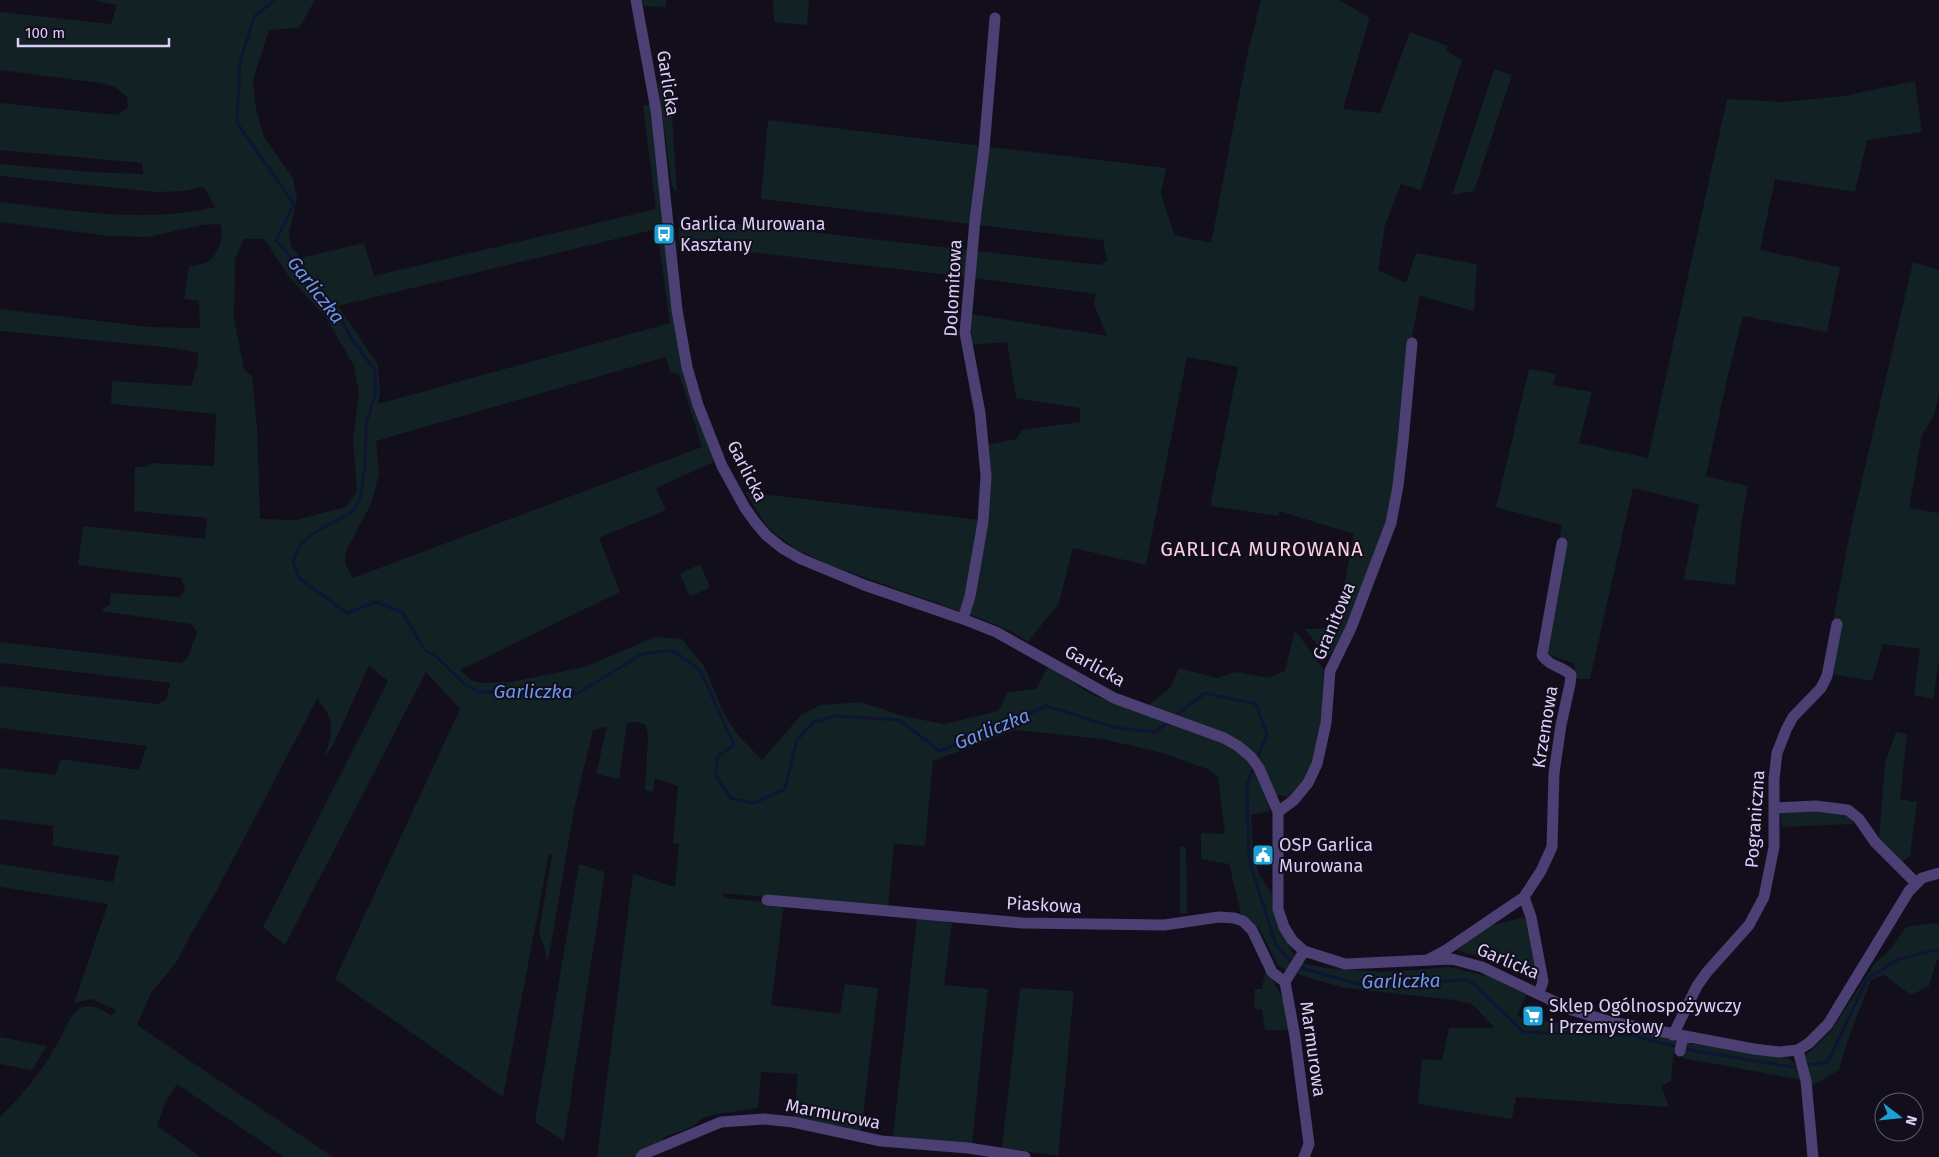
<svg xmlns="http://www.w3.org/2000/svg" width="1939" height="1157" font-family="'Fira Sans',sans-serif">
<style>
.green{fill:#122124;fill-rule:evenodd}
.lines{fill:none;stroke-linecap:round;stroke-linejoin:round}
.stream{stroke:#0e1534;stroke-width:3}
.minor{stroke:#4b3f74;stroke-width:11}
.labels{text-anchor:middle;dominant-baseline:central;stroke-width:4;stroke-linejoin:round;paint-order:stroke}
.street-label{font-size:18px;fill:#dbcef9;stroke:#120e1b}
.poi-label{font-size:18px;fill:#dbcef9;stroke:#120e1b;text-anchor:start}
.water-label{font-size:19px;font-style:italic;fill:#6a97eb;stroke:#120e1b}
.quarter-label{font-size:20px;letter-spacing:1px;fill:#f9d0e2;stroke:#120e1b}
</style>
<rect width="100%" height="100%" fill="#120e1b"/>
<path class="green" d="M 91,0 L 315,0 L 299,28 L 269,30 L 253,80 L 256,108 L 264,137 L 293,178 L 297,199 L 289,233 L 291,246 L 300,258 L 364,243 L 374,276 L 656,209 L 643,106 L 650,104 L 675,318 L 714,462 L 656,488 L 666,510 L 599,538 L 620,592 L 460,670 L 471,680 L 482,683 L 511,682 L 585,667 L 655,637 L 682,639 L 704,666 L 724,714 L 737,734 L 762,760 L 801,715 L 821,705 L 860,702 L 907,717 L 944,724 L 998,711 L 1008,692 L 1036,689 L 1048,667 L 1093,695 L 1139,713 L 1171,687 L 1179,668 L 1217,678 L 1236,672 L 1268,678 L 1285,671 L 1295,630 L 1324,670 L 1319,747 L 1304,783 L 1292,797 L 1265,794 L 1270,811 L 1251,815 L 1253,854 L 1259,874 L 1272,894 L 1273,910 L 1283,935 L 1294,955 L 1286,971 L 1278,965 L 1259,928 L 1241,914 L 1229,864 L 1201,859 L 1201,833 L 1225,834 L 1218,777 L 1210,770 L 1159,752 L 1102,739 L 1015,730 L 933,761 L 925,846 L 894,844 L 888,908 L 722,893 L 726,898 L 784,904 L 771,1005 L 840,1014 L 845,984 L 878,988 L 861,1134 L 794,1119 L 798,1074 L 761,1072 L 758,1108 L 718,1114 L 703,1118 L 692,1127 L 664,1137 L 661,1143 L 636,1157 L 597,1157 L 633,874 L 675,887 L 679,844 L 673,843 L 678,786 L 655,778 L 653,792 L 645,790 L 648,738 L 646,725 L 638,722 L 627,723 L 619,779 L 596,774 L 607,726 L 593,731 L 575,805 L 548,961 L 539,932 L 552,855 L 549,854 L 503,1097 L 335,979 L 460,709 L 426,672 L 285,945 L 263,927 L 388,681 L 369,666 L 334,743 L 324,758 C 333,733 336,720 317,699 L 215,894 L 192,932 L 176,963 L 151,993 L 137,1025 L 333,1157 L 284,1157 L 177,1084 L 166,1101 L 157,1126 L 201,1157 L 0,1157 L 0,1117 C 24,1094 45,1067 61,1037 C 66,1027 72,1011 83,1007 C 94,1004 104,1011 112,1016 L 116,1010 L 91,999 L 74,1003 L 108,904 L 0,887 L 0,864 L 113,882 L 119,856 L 53,846 L 53,826 L 0,819 L 0,768 L 55,775 L 61,759 L 139,770 L 147,746 L 0,728 L 0,686 L 158,704 L 166,700 L 170,683 L 0,663 L 0,642 L 181,663 L 188,657 L 197,632 L 191,624 L 101,611 L 110,604 L 111,593 L 179,597 L 185,591 L 181,578 L 78,565 L 83,526 L 205,539 L 207,518 L 134,511 L 135,467 L 147,467 L 152,463 L 214,466 L 216,414 L 111,404 L 112,381 L 191,386 L 198,363 L 198,353 L 174,348 L 0,331 L 0,309 L 149,327 L 200,328 L 199,301 L 184,299 L 189,267 C 195,265 204,264 209,261 C 219,253 225,235 220,224 L 202,225 L 148,237 L 109,236 L 0,222 L 0,202 C 70,210 145,224 215,207 L 204,187 L 183,191 L 156,192 L 0,176 L 0,164 L 91,172 L 143,174 L 142,163 L 0,150 L 0,103 L 117,115 L 128,107 L 127,97 L 115,87 L 100,83 L 0,70 L 0,12 L 111,24 L 117,5 ZM 657,229 L 670,323 L 378,404 L 380,393 L 378,365 L 338,306 ZM 244,239 L 264,239 L 290,278 L 325,316 L 354,366 L 359,394 L 353,438 L 357,491 L 346,507 L 296,520 L 260,519 L 257,427 L 252,376 L 244,369 L 234,318 L 235,259 ZM 666,357 L 671,373 L 679,374 L 702,447 L 353,578 L 345,563 L 346,551 L 371,504 L 379,474 L 376,441 Z
M 642,0 L 666,0 L 666,7 L 643,6 Z
M 773,0 L 809,0 L 807,25 L 774,22 Z
M 1261,0 L 1339,0 L 1370,18 L 1375,0 L 1343,109 L 1380,113 L 1410,32 L 1448,46 L 1446,50 L 1462,60 L 1421,190 L 1401,184 L 1385,225 L 1378,270 L 1406,283 L 1416,253 L 1477,264 L 1474,311 L 1420,296 L 1411,341 L 1397,465 L 1385,533 L 1338,645 L 1327,657 L 1305,629 L 1336,628 L 1354,534 L 1279,511 L 1279,516 L 1210,506 L 1238,367 L 1187,357 L 1146,565 L 1073,548 L 1059,603 L 1028,642 L 1011,631 L 969,614 L 987,445 L 1016,439 L 1022,430 L 1080,422 L 1080,408 L 1016,398 L 1007,342 L 972,345 L 971,314 L 1107,336 L 1094,305 L 1096,294 L 967,277 L 679,244 L 679,217 L 1100,265 L 1107,260 L 1103,240 L 761,199 L 768,120 L 1166,168 L 1161,193 L 1174,235 L 1211,243 L 1247,56 Z
M 1494,69 L 1512,75 L 1474,191 L 1452,195 Z
M 1915,81 L 1922,132 L 1867,140 L 1855,192 L 1775,179 L 1760,250 L 1840,267 L 1827,332 L 1743,316 L 1728,375 L 1706,476 L 1748,486 L 1741,527 L 1735,585 L 1684,579 L 1699,504 L 1633,488 L 1590,679 L 1575,679 L 1575,664 L 1547,654 L 1546,646 L 1568,539 L 1560,537 L 1562,525 L 1496,507 L 1529,369 L 1556,374 L 1553,385 L 1592,392 L 1579,443 L 1648,458 L 1727,99 L 1783,102 L 1844,96 Z
M 658,84 L 670,85 L 677,193 L 672,186 Z
M 1913,262 L 1939,270 L 1939,394 L 1934,416 L 1922,435 L 1909,508 L 1939,513 L 1939,660 L 1933,699 L 1914,695 L 1920,649 L 1883,644 L 1872,681 L 1832,674 L 1833,621 L 1851,527 Z
M 745,492 L 980,520 L 962,612 L 829,565 L 794,548 L 768,528 Z
M 700,564 L 710,587 L 690,597 L 680,574 Z
M 1896,732 L 1907,734 L 1900,799 L 1917,802 L 1910,856 L 1900,864 L 1879,838 L 1885,763 Z
M 1818,811 L 1847,814 L 1854,824 L 1782,827 L 1780,812 Z
M 1180,847 L 1186,847 L 1187,913 L 1180,914 Z
M 579,864 L 605,872 L 564,1141 L 535,1122 Z
M 917,917 L 952,923 L 944,985 L 988,989 L 972,1144 L 893,1137 Z
M 1525,917 L 1537,979 L 1519,961 L 1514,959 L 1488,959 L 1453,949 L 1490,926 Z
M 1935,923 L 1939,924 L 1939,958 L 1937,960 L 1929,986 L 1911,995 L 1884,975 L 1871,980 L 1848,1040 L 1839,1070 L 1810,1087 L 1804,1057 L 1831,1031 L 1875,963 L 1889,951 L 1906,927 Z
M 1302,963 L 1326,968 L 1385,972 L 1449,967 L 1491,977 L 1527,994 L 1517,1015 L 1532,1026 L 1540,1027 L 1543,1021 L 1570,1024 L 1595,1024 L 1677,1040 L 1673,1058 L 1671,1081 L 1661,1086 L 1669,1107 L 1516,1097 L 1512,1119 L 1418,1104 L 1422,1059 L 1442,1060 L 1449,1028 L 1495,1028 L 1472,1004 L 1455,1000 L 1344,988 L 1297,974 Z
M 1266,967 L 1285,1003 L 1290,1030 L 1265,1030 L 1262,1010 L 1254,1009 L 1255,989 L 1262,989 Z
M 1020,988 L 1074,991 L 1058,1156 L 1002,1148 Z
M 0,1037 L 47,1046 L 32,1070 L 0,1064 Z
M 1687,1043 L 1788,1058 L 1794,1063 L 1801,1080 L 1682,1058 Z"/>
<g class="lines">
<path class="stream" d="M 274,0 L 254,17 L 240,62 L 237,123 L 294,204 L 276,240 L 301,269 L 312,290 L 334,307 L 353,341 L 375,370 L 376,392 L 366,425 L 365,465 L 360,500 L 352,512 L 312,534 L 300,545 L 293,562 L 299,578 L 347,613 L 376,602 L 402,612 L 425,650 L 436,656 L 464,684 L 479,692 L 547,689 L 577,694 L 642,654 L 672,650 L 700,670 L 734,745 L 718,756 L 715,773 L 730,798 L 754,803 L 785,789 L 797,740 L 814,722 L 835,716 L 899,720 L 940,751 L 1047,706 L 1116,728 L 1156,732 L 1169,721
M 1174,717 L 1205,693 L 1256,704 L 1267,734 L 1257,759
M 1254,765 L 1247,784 L 1249,860 L 1276,945 L 1293,964
M 1298,967 L 1358,984 L 1469,980 L 1524,1032 L 1630,1035 L 1690,1050 L 1792,1067 L 1828,1062 L 1867,979 L 1899,959 L 1939,949"/>
<path class="minor" d="M 636,0 L 656,110 L 677,310 L 687,367 L 698,405 L 722,466 L 745,508 L 755,522 L 766,535 L 782,548 L 801,559 L 864,585 L 963,619 L 996,632 L 1114,698 L 1224,738 L 1238,746 L 1251,757 L 1259,768 L 1278,812 L 1278,909 L 1284,927 L 1292,940 L 1304,951 L 1345,964 L 1452,959 L 1482,967 L 1572,1010 L 1611,1022 L 1754,1049 L 1779,1052 L 1798,1050 L 1809,1043 L 1828,1024 L 1909,891 L 1922,878 L 1939,873
M 963,619 L 970,596 L 983,522 L 986,476 L 980,413 L 965,333 L 975,220 L 984,149 L 995,18
M 1775,808 L 1816,806 L 1848,810 L 1859,819 L 1875,842 L 1916,883
M 1278,812 L 1294,800 L 1308,783 L 1317,764 L 1326,723 L 1330,671 L 1351,628 L 1391,523 L 1398,486 L 1403,442 L 1412,343
M 1524,897 L 1531,917 L 1543,981 L 1539,994
M 767,900 L 1022,923 L 1164,925 L 1219,917 L 1234,918 L 1243,921 L 1252,930 L 1272,972 L 1285,982
M 1304,951 L 1285,982 L 1295,1037 L 1309,1144 L 1304,1157
M 1429,959 L 1446,950 L 1524,897 L 1541,871 L 1552,847 L 1554,773 L 1561,725 L 1570,684 L 1571,675 C 1561,665 1551,668 1542,655 L 1562,543
M 1673,1035 L 1697,986 L 1707,972 L 1749,925 L 1764,897 L 1774,847 L 1774,779 L 1777,753 L 1786,730 L 1793,717 L 1821,688 L 1827,676 L 1837,624
M 1798,1050 L 1806,1081 L 1813,1157
M 1680,1051 L 1683,1036
M 641,1157 L 644,1154 L 721,1122 L 764,1119 L 793,1122 L 881,1141 L 968,1148 L 1025,1157"/>
</g>
<defs>
<g id="bus-square" transform="scale(1.125)"><rect x="-9" y="-9" width="18" height="18" rx="4" fill="#1ca1d6" stroke="#120e1b"/><path d="M-5-6H5V4H4V6H2V4H-2V6H-4V4H-5ZM-3.5-4V0h7V-4ZM-3.5 1.2v1.5H-2V1.2ZM2 1.2v1.5H3.5V1.2Z" fill="#fff"/></g>
<g id="civic-square" transform="scale(1.125)"><rect x="-9" y="-9" width="18" height="18" rx="4" fill="#1ca1d6" stroke="#120e1b"/><path d="M-.6-6.5H3V-4.5H.6V-3L4-1V1h2V6H-6V1h2V-1L-.6-3ZM-1.2 2.5V6h2.4V2.5Z" fill="#fff"/></g>
<g id="supermarket-square" transform="scale(1.125)"><rect x="-9" y="-9" width="18" height="18" rx="4" fill="#1ca1d6" stroke="#120e1b"/><path d="M-6-5.5h2.5l.6 2H6L4.5 2H-2.5L-4.4-4H-6ZM-1.5 3.2a1.3 1.3 0 1 0 .1 0ZM3 3.2a1.3 1.3 0 1 0 .1 0Z" fill="#fff"/></g>
</defs>
<g fill-rule="evenodd">
<use href="#bus-square" x="664" y="234"/>
<use href="#civic-square" x="1263" y="855"/>
<use href="#supermarket-square" x="1533" y="1016"/>
</g>
<g class="labels">
<g class="street-label">
<text transform="translate(668 83) rotate(81)">Garlicka</text>
<text transform="translate(953 288) rotate(-87)">Dolomitowa</text>
<text transform="translate(747 471) rotate(63)">Garlicka</text>
<text transform="translate(1334 621) rotate(-67)">Granitowa</text>
<text transform="translate(1095 666) rotate(29)">Garlicka</text>
<text transform="translate(1545 727) rotate(-81)">Krzemowa</text>
<text transform="translate(1755 819) rotate(-86)">Pograniczna</text>
<text transform="translate(1044 905) rotate(3)">Piaskowa</text>
<text transform="translate(1508 961) rotate(23)">Garlicka</text>
<text transform="translate(1313 1049) rotate(82)">Marmurowa</text>
<text transform="translate(833 1114) rotate(11)">Marmurowa</text>
</g>
<g class="poi-label">
<text x="680" y="224">Garlica Murowana<tspan x="680" dy="21">Kasztany</tspan></text>
<text x="1279" y="845">OSP Garlica<tspan x="1279" dy="21">Murowana</tspan></text>
<text x="1549" y="1006">Sklep Ogólnospożywczy<tspan x="1549" dy="21">i Przemysłowy</tspan></text>
</g>
<g class="water-label">
<text transform="translate(316 290) rotate(52)">Garliczka</text>
<text x="533" y="691">Garliczka</text>
<text transform="translate(992 729) rotate(-22)">Garliczka</text>
<text transform="translate(1401 981) rotate(-1)">Garliczka</text>
</g>
<g class="quarter-label">
<text x="1262" y="549">GARLICA MUROWANA</text>
</g>
</g>
<g transform="translate(1899 1117) rotate(106)"><circle r="24" fill="#120e1b" stroke="#625b74"/>
<path d="M0-4L9 19L0 12L-9 19Z" fill="#1ca1d6"/>
<text y="-8" font-size="14" font-weight="bold" text-anchor="middle" fill="#dbcef9">N</text>
</g>
<path d="M18 38v8h151v-8" fill="none" stroke="#dbcef9" stroke-width="2.5"/>
<text x="25" y="38" font-size="15" fill="#dbcef9" stroke="#120e1b" stroke-width="4" paint-order="stroke">100 m</text>
</svg>
